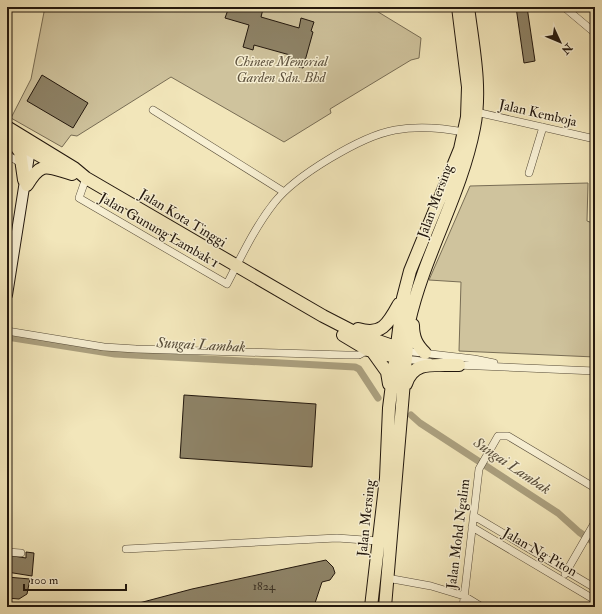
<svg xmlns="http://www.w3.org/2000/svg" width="602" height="614" font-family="'IM FELL Double Pica',serif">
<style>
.green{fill:#cfc39d;stroke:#786d55}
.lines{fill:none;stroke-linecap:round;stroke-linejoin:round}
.canal{stroke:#aba07f;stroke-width:7}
.building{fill:#8e8367;stroke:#22170d}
.street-casing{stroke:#564b38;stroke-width:8}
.secondary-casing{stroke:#22170d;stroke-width:12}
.highway-casing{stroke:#22170d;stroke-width:14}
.street{stroke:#f7efd2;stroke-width:7}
.secondary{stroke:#f7efd2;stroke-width:10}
.highway{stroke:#f2e6ba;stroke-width:12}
.labels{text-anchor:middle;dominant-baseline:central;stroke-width:3;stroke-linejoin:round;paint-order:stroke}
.number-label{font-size:12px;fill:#3d3224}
.park-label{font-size:14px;font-style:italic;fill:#5f533f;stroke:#f7efd2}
.street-label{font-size:14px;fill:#22170d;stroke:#f7efd2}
.water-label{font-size:15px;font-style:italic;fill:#594e3b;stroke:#f7efd2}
</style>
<rect width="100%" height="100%" fill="#f2e6ba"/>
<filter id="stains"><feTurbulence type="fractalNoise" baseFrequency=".005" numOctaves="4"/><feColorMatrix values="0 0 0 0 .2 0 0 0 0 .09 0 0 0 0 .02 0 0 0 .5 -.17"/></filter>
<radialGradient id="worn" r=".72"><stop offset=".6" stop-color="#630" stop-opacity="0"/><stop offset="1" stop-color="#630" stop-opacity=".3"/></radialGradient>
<path class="green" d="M 45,7 L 370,7 L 421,38 L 419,58 L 411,60 L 330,109 L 331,113 L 284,142 L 171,77 L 77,136 L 71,135 L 62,147 L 11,118 L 31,79 Z
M 588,183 L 587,221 L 595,224 L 595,357 L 459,351 L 461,282 L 429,280 L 470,186 Z"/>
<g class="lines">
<path class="canal" d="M 7,337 L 115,354 L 355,367 L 359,369 L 378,398
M 411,415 L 420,423 L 558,513 L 579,532 L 595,543"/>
</g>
<path class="building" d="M 229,7 L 243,7 L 253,10 L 256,7 L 263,9 L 261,17 L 299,28 L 301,18 L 314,22 L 311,31 L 313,32 L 303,68 L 288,64 L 290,55 L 254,45 L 253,50 L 243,47 L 249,25 L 225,18 Z
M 516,7 L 527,7 L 535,61 L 524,63 Z
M 42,75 L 88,103 L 73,128 L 27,101 Z
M 184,395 L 316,404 L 312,467 L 180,458 Z
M 26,552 L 34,553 L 32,576 L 7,572 L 7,555 L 26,558 Z
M 326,560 L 333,567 L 335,573 L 330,580 L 322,582 L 315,603 L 316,607 L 124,607 L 192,589 Z
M 7,577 L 30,579 L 27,594 L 19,599 L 7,598 Z"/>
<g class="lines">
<g class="street-casing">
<path id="street" d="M 564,7 L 595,33
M 153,110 L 284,192
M 476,112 L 595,139
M 7,155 L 21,163
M 529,173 L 543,127
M 86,178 L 79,198 L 227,284 C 241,257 255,227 274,203 C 295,176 361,136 395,130 C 417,126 443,128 464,132
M 7,331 L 104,347 L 136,349 L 346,355 L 359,355 L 368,350
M 405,351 L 474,359 L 494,363
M 405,359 L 429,362
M 456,365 L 595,371
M 474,516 L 595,588
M 472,527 L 595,600
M 126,549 L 337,538 L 378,541
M 7,552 L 21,553
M 565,574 L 595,522
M 387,578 L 431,586 L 464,596 L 482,607
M 463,607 L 479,469 L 498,436 L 508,436 L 595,488"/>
</g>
<g class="secondary-casing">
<path id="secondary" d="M 7,295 L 31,143"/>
</g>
<g class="highway-casing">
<path id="highway" d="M 7,127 L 74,168 L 86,178 L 323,316 L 358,334 L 404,350
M 7,137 L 51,162
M 13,142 L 20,152 L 24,180
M 27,185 C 42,160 47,167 72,174
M 413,325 C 413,338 417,345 425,353
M 358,329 C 382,336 388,324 399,304
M 343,335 L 368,350 L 403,359
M 372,351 L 387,372 L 389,384
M 406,384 C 414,359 436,366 459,365
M 371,607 L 386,478 L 389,408 L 403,298 L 410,271 L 460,149 L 467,117 L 468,87 L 458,7
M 385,607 L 409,322 C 424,255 461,195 474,128 C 482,89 473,46 468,7"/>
</g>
<use href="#street" class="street"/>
<use href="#secondary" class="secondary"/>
<use href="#highway" class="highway"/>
</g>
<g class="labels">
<g class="number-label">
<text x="264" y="586">1824</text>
</g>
<g class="park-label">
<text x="281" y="61">Chinese Memorial<tspan x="281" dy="16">Garden Sdn. Bhd</tspan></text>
</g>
<g class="street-label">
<text transform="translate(538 113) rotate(13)">Jalan Kemboja</text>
<text transform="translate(435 201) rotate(-70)">Jalan Mersing</text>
<text transform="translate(183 218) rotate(31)">Jalan Kota Tinggi</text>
<text transform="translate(159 230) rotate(30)">Jalan Gunung Lambak 1</text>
<text transform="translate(366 518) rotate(-84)">Jalan Mersing</text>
<text transform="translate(458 534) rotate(-83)">Jalan Mohd Ngalim</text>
<text transform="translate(540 552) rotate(30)">Jalan Ng Piton</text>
</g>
<g class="water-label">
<text transform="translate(201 345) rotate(3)">Sungai Lambak</text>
<text transform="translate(512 466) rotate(34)">Sungai Lambak</text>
</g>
</g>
<rect width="602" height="614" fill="none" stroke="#f2e6ba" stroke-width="24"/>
<rect x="8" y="8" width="586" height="598" fill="none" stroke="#22170d" stroke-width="2"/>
<rect x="12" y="12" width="578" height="590" fill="none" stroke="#22170d"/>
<g transform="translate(560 42) rotate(134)" stroke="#f7efd2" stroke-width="3" paint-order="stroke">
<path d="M0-3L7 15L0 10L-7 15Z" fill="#22170d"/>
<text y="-6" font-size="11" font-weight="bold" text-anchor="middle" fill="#22170d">N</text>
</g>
<path d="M24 584v6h102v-6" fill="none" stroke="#22170d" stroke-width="2"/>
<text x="30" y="584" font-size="12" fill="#22170d" stroke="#f7efd2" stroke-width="3" paint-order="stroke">100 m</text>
<rect width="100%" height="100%" filter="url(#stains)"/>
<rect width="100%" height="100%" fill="url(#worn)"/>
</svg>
